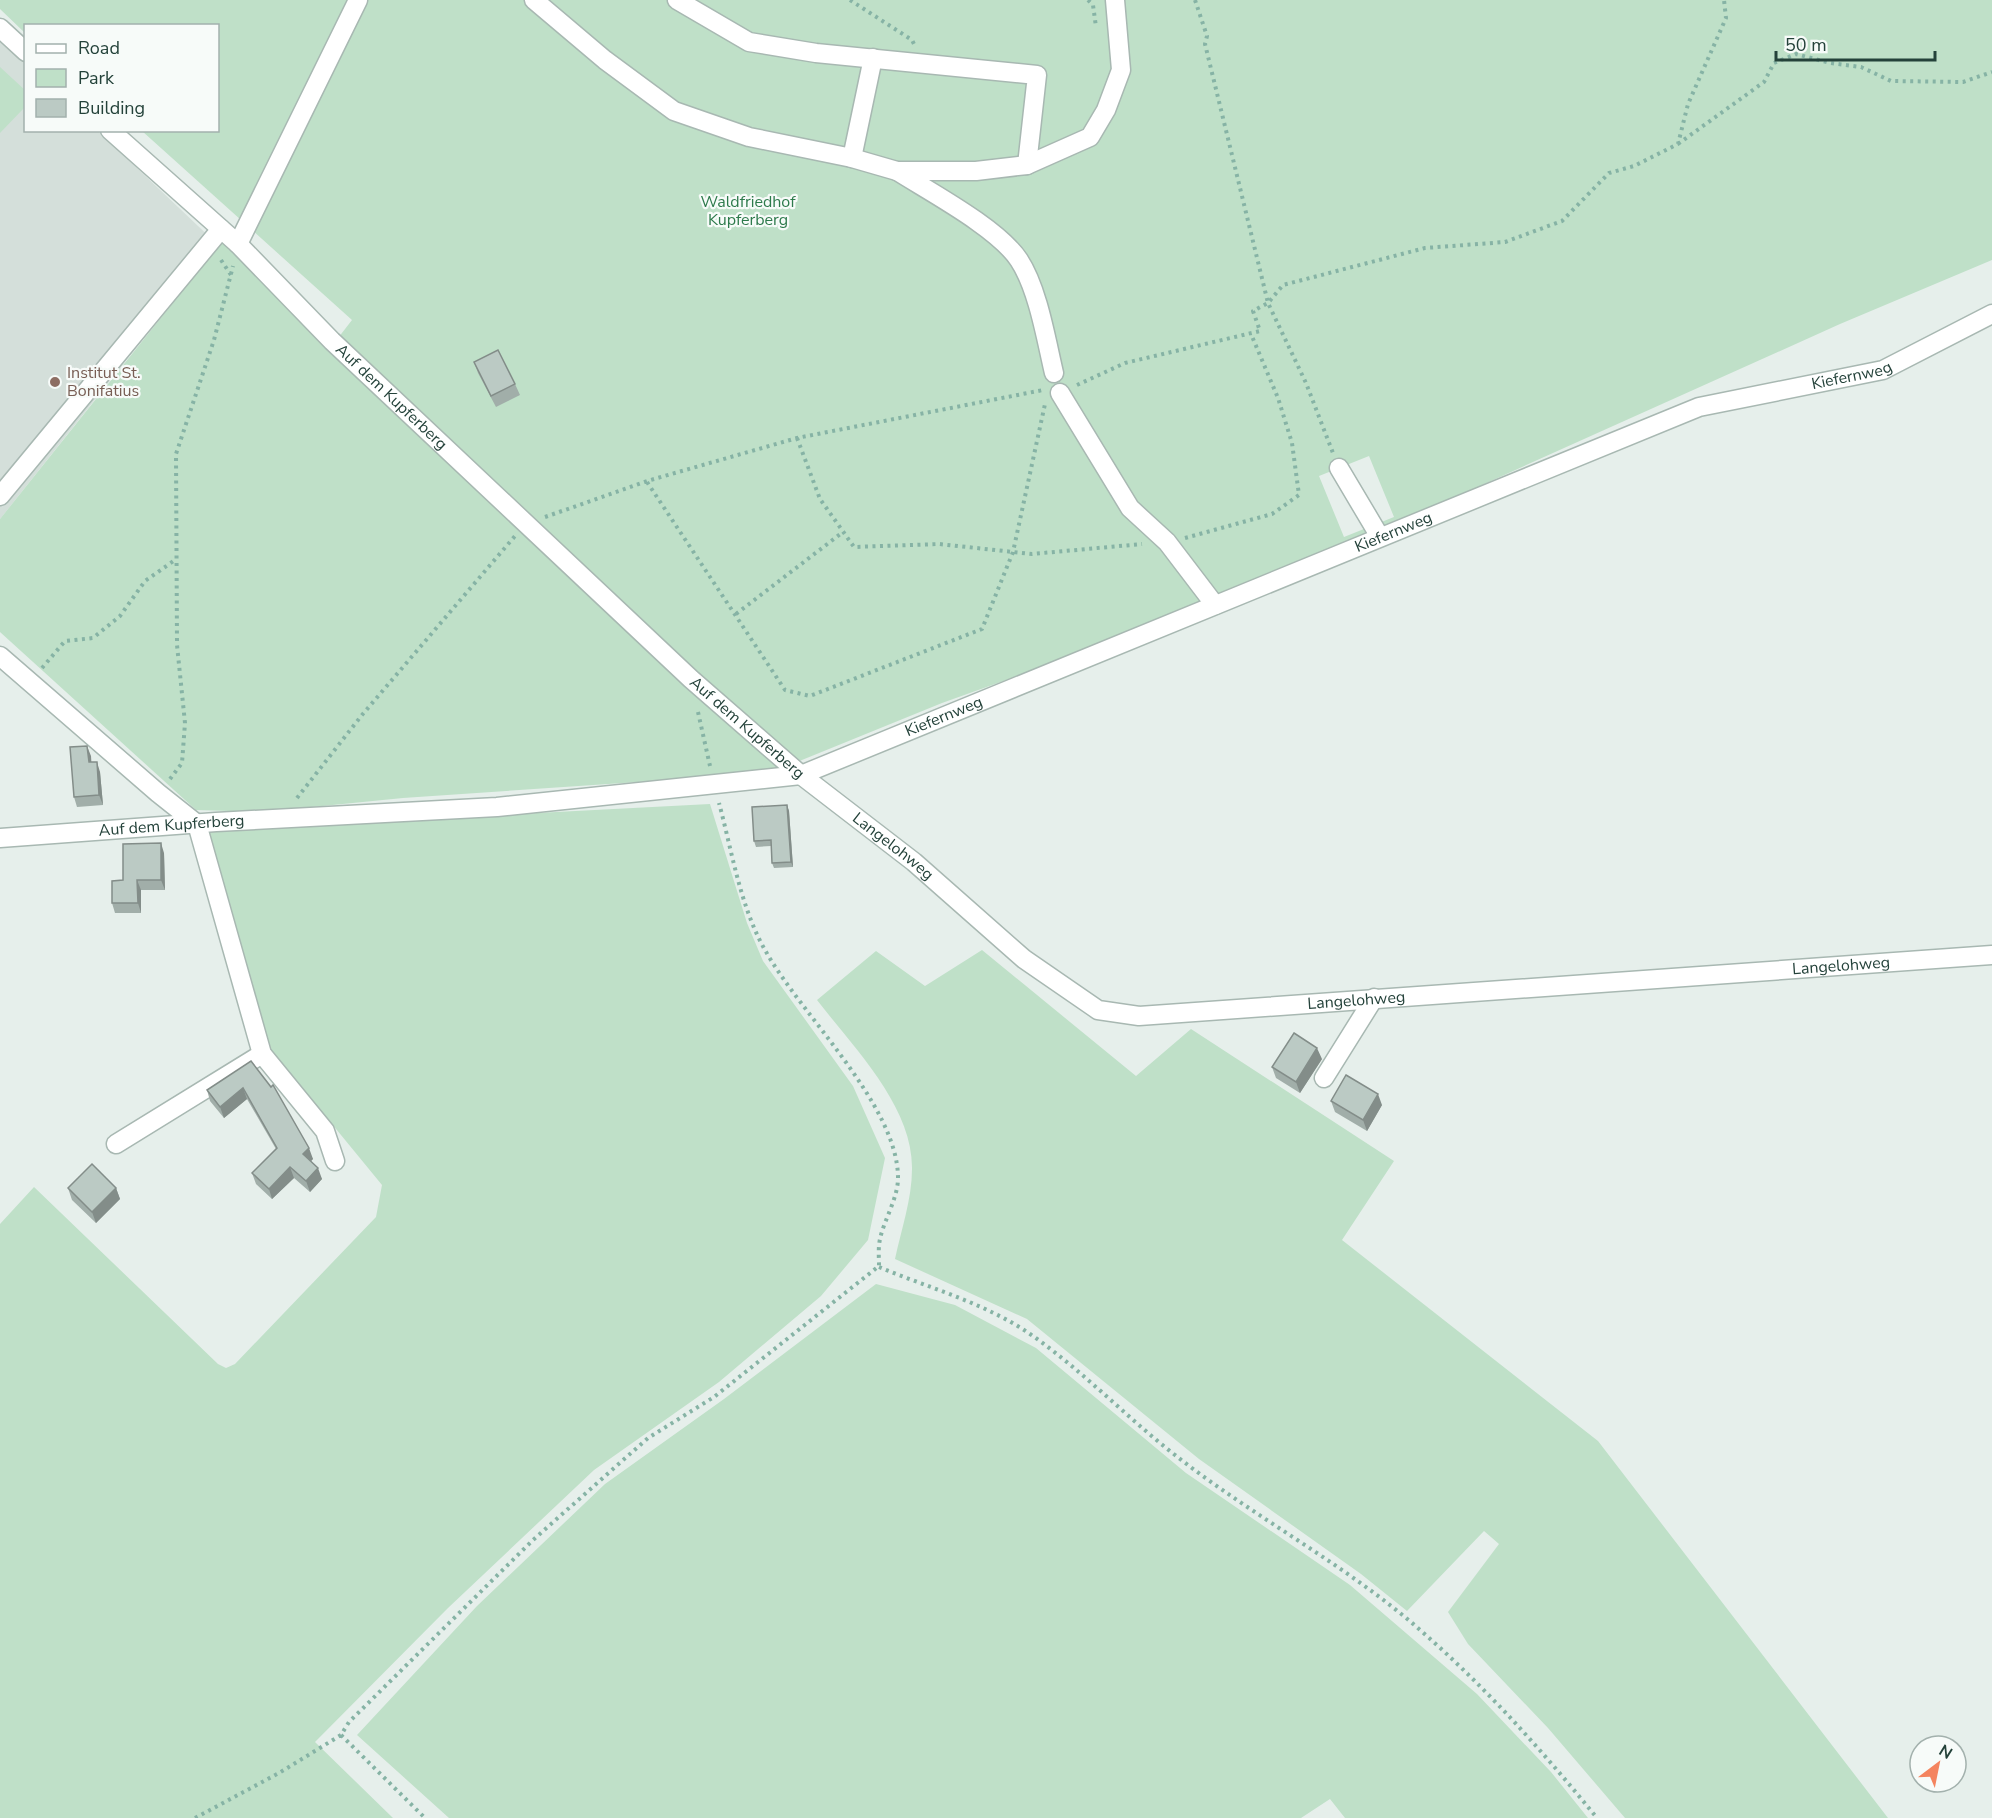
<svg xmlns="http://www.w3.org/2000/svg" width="1992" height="1818" font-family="'Nunito Sans',sans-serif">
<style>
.built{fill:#d4dfda}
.green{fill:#bfe0c8;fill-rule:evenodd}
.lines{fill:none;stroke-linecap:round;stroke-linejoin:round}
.minor-casing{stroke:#a8b8b2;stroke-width:21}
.path{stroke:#86b3a5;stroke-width:4;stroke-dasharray:3 4.5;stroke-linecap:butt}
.minor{stroke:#fff;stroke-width:18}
.wall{fill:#a1aea9}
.shaded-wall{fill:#838d89}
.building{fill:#bbcac4;stroke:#838d89;stroke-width:1.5}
.education-dot{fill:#8d6e63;stroke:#f7fbf9;stroke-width:2}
.labels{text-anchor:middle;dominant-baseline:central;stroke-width:4.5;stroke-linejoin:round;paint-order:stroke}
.park-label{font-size:16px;fill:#2d7a4b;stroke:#f7fbf9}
.education-label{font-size:16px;fill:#785e54;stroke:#f7fbf9;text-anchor:start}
.street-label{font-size:16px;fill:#24423a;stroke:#f7fbf9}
</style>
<rect width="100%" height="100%" fill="#e6efeb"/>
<path class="built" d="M 0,37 L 25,61 L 26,130 L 98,131 L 218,245 L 0,519 Z"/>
<path class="green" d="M 0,0 L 1992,0 L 1992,260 L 1840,324 L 1215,605 L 942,703 L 770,773 L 403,798 L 262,812 L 196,810 L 0,632 L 0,519 L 224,239 L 328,351 L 352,320 L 142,131 L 218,130 L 218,26 L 26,26 L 25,33 L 0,9 ZM 1369,456 L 1394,517 L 1344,537 L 1319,476 Z
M 0,67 L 26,91 L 25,107 L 0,133 Z
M 710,804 L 747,923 L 763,961 L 853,1086 L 885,1158 L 868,1240 L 821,1296 L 719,1382 L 594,1470 L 448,1608 L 315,1742 L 393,1818 L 0,1818 L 0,1224 L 34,1187 L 218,1364 L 226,1368 L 235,1364 L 376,1217 L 382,1185 L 268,1046 L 206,835 L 215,830 Z
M 982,950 L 1136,1076 L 1191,1029 L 1394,1161 L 1342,1240 L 1598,1441 L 1888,1818 L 1625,1818 L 1548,1728 L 1468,1644 L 1448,1612 L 1499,1544 L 1484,1531 L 1407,1611 L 1361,1574 L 1199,1459 L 1027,1319 L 895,1259 C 901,1230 912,1199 912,1169 C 913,1106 853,1047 817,1000 L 876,951 L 925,986 Z
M 876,1284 L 955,1305 L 1036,1348 L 1186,1473 L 1350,1585 L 1477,1694 L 1551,1772 L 1588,1818 L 1345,1818 L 1330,1799 L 1301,1818 L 449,1818 L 357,1735 L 477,1606 L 605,1484 L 724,1399 Z"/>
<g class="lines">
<g class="minor-casing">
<g id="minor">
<path d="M 534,0 L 605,60 L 674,111 L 749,137 L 852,158 L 897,171 L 976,171 L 1027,165 L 1090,137 L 1106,110 L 1121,70 L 1115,0"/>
<path d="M 677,0 L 749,42 L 816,53 L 1037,75 L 1027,165"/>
<path d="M 0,28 L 26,52"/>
<path id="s1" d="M 110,130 L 238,244 L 332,341 L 691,679 L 801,775 L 914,862 L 1024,959 L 1098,1010 L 1139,1016 L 1992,955"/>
<path d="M 852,158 L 873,58"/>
<path d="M 897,171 C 930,192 998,228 1019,260 C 1038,289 1046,339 1054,373"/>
<path d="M 238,244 L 358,0"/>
<path d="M 1060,393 L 1130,508 L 1167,542 L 1215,605"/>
<path d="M 1339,468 L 1380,537"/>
<path d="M 0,496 L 221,229"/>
<path d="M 0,656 L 158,793 L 197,824 L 262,1054 L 325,1131 L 335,1161"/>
<path id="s2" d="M 0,838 L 216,822 L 497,807 L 801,775 L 1699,407 L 1883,370 L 1992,314"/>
<path d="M 1324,1078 L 1374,998"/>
<path d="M 116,1144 L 262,1054"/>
</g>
</g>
<path class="path" d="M 850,0 L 912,40 L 914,44
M 1088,0 L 1093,5 L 1096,27
M 1195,0 L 1207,36 L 1205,44 L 1268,303 L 1306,383 L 1333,453
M 1678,144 L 1764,82 L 1774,63 L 1796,54 L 1830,63 L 1861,67 L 1891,81 L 1963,82 L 1992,72
M 221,260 L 231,275
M 1077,385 L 1125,363 L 1260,331 L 1253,311 L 1268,303 L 1283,285 L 1425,248 L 1505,242 L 1562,221 L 1609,173 L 1634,166 L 1678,144 L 1688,104 L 1726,18 L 1724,0
M 797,438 L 820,499 L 854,547 L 939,544 L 1032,554 L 1142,544
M 647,482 L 785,690 L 810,696 L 982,629 L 1013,552 L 1045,404
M 545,517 L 647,481 L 797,438 L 1043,390
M 1185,538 L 1272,514 L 1299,495 L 1292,443 L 1278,398 L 1251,334
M 736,614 L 843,532
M 42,668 L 65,641 L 93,638 L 120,616 L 145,581 L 175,560
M 698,712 L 710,766
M 170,779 L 182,763 L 185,723 L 177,645 L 176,454 L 214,340 L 233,266
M 297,798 L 362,715 L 515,536
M 879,1267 C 929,1288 985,1303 1030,1334 C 1082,1370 1125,1416 1175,1455 C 1256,1519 1351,1567 1428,1637 C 1490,1692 1545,1754 1597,1818
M 341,1735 L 425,1818
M 195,1818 L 279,1773 L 341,1735 L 349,1722 L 533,1540 L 648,1438 L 714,1397 L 879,1266 C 879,1258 878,1248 880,1239 C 884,1220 898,1198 898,1178 C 898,1105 801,1015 765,950 C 740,906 732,851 719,803"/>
<use href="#minor" class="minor"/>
</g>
<path class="wall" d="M 474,362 L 515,384 L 520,395 L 496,407 L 478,373 Z
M 91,756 L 91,762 L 100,772 L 103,805 L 77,807 L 74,797 Z
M 787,805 L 789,811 L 793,867 L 774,868 L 772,863 L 771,846 L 756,847 L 754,841 Z
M 164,853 L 165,890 L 141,890 L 141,913 L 115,913 L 112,903 L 123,880 Z
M 1322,1059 L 1300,1093 L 1276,1078 L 1272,1067 Z
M 251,1061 L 313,1159 L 311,1161 L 322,1179 L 310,1192 L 294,1178 L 272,1199 L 256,1184 L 252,1173 L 276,1149 L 247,1099 L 224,1118 L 210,1101 L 207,1090 Z
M 1331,1101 L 1382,1105 L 1367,1131 L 1335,1112 Z
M 68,1188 L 116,1188 L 120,1199 L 96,1223 L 72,1200 Z"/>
<path class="shaded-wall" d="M 87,746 L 91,756 L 92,772 L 89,762 Z
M 97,762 L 100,772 L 103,805 L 99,795 Z
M 787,805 L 789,811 L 793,867 L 791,862 Z
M 161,843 L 164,853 L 165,890 L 161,880 Z
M 137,880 L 141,890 L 141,913 L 138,903 Z
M 1317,1048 L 1322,1059 L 1300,1093 L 1296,1082 Z
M 243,1088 L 247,1099 L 224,1118 L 220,1107 Z
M 1378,1094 L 1382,1105 L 1367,1131 L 1363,1120 Z
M 309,1148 L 313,1159 L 307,1165 L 303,1154 Z
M 290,1167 L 294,1178 L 272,1199 L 269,1189 Z
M 318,1168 L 322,1179 L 310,1192 L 306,1181 Z
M 116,1188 L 120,1199 L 96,1223 L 92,1212 Z"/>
<path class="building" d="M 498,350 L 515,384 L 491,396 L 474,362 Z
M 87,746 L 89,762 L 97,762 L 99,795 L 74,797 L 70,747 Z
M 787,805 L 791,862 L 772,863 L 771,840 L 754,841 L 752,807 Z
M 161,843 L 161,880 L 137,880 L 138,903 L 112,903 L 112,881 L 123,880 L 123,844 Z
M 1294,1033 L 1317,1048 L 1296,1082 L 1272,1067 Z
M 251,1061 L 271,1087 L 273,1085 L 309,1148 L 303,1154 L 318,1168 L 306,1181 L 290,1167 L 269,1189 L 252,1173 L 277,1148 L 243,1088 L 220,1107 L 207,1090 Z
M 1346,1075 L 1378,1094 L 1363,1120 L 1331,1101 Z
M 92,1164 L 116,1188 L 92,1212 L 68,1188 Z"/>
<circle class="education-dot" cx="55" cy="382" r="6"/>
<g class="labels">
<g class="park-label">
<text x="748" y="202">Waldfriedhof<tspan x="748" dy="18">Kupferberg</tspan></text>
</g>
<g class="education-label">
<text x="67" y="373">Institut St.<tspan x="67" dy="18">Bonifatius</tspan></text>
</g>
<g class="street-label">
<text stroke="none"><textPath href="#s2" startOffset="1930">Kiefernweg</textPath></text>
<text stroke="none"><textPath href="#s1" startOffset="388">Auf dem Kupferberg</textPath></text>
<text stroke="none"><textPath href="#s2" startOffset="1444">Kiefernweg</textPath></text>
<text stroke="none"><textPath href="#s2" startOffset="958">Kiefernweg</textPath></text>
<text stroke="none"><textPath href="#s1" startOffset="874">Auf dem Kupferberg</textPath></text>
<text stroke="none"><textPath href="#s2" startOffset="172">Auf dem Kupferberg</textPath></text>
<text stroke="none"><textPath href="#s1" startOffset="1062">Langelohweg</textPath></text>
<text stroke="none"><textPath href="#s1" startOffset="2070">Langelohweg</textPath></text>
<text stroke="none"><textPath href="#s1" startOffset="1584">Langelohweg</textPath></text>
</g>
</g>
<rect x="24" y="24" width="195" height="108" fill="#f7fbf9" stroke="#a3b1ad" stroke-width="1.5"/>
<rect x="36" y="44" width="30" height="9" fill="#ffffff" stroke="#a3b1ad" stroke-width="1.5"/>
<text x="78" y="54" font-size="18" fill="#24423a">Road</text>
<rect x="36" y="69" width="30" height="18" fill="#bfe0c8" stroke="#a3b1ad" stroke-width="1.5"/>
<text x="78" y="84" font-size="18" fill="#24423a">Park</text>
<rect x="36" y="99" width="30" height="18" fill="#bbcac4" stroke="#a3b1ad" stroke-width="1.5"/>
<text x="78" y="114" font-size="18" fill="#24423a">Building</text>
<g transform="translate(1938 1764) rotate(32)"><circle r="28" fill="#f7fbf9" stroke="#a3b1ad" stroke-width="1.5"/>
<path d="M0-4.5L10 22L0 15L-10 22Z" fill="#f4845f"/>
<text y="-9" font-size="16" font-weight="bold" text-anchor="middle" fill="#24423a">N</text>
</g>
<path d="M1776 51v9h159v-9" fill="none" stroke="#24423a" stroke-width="3"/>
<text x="1785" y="51" font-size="18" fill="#24423a" stroke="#f7fbf9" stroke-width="4.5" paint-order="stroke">50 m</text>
</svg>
